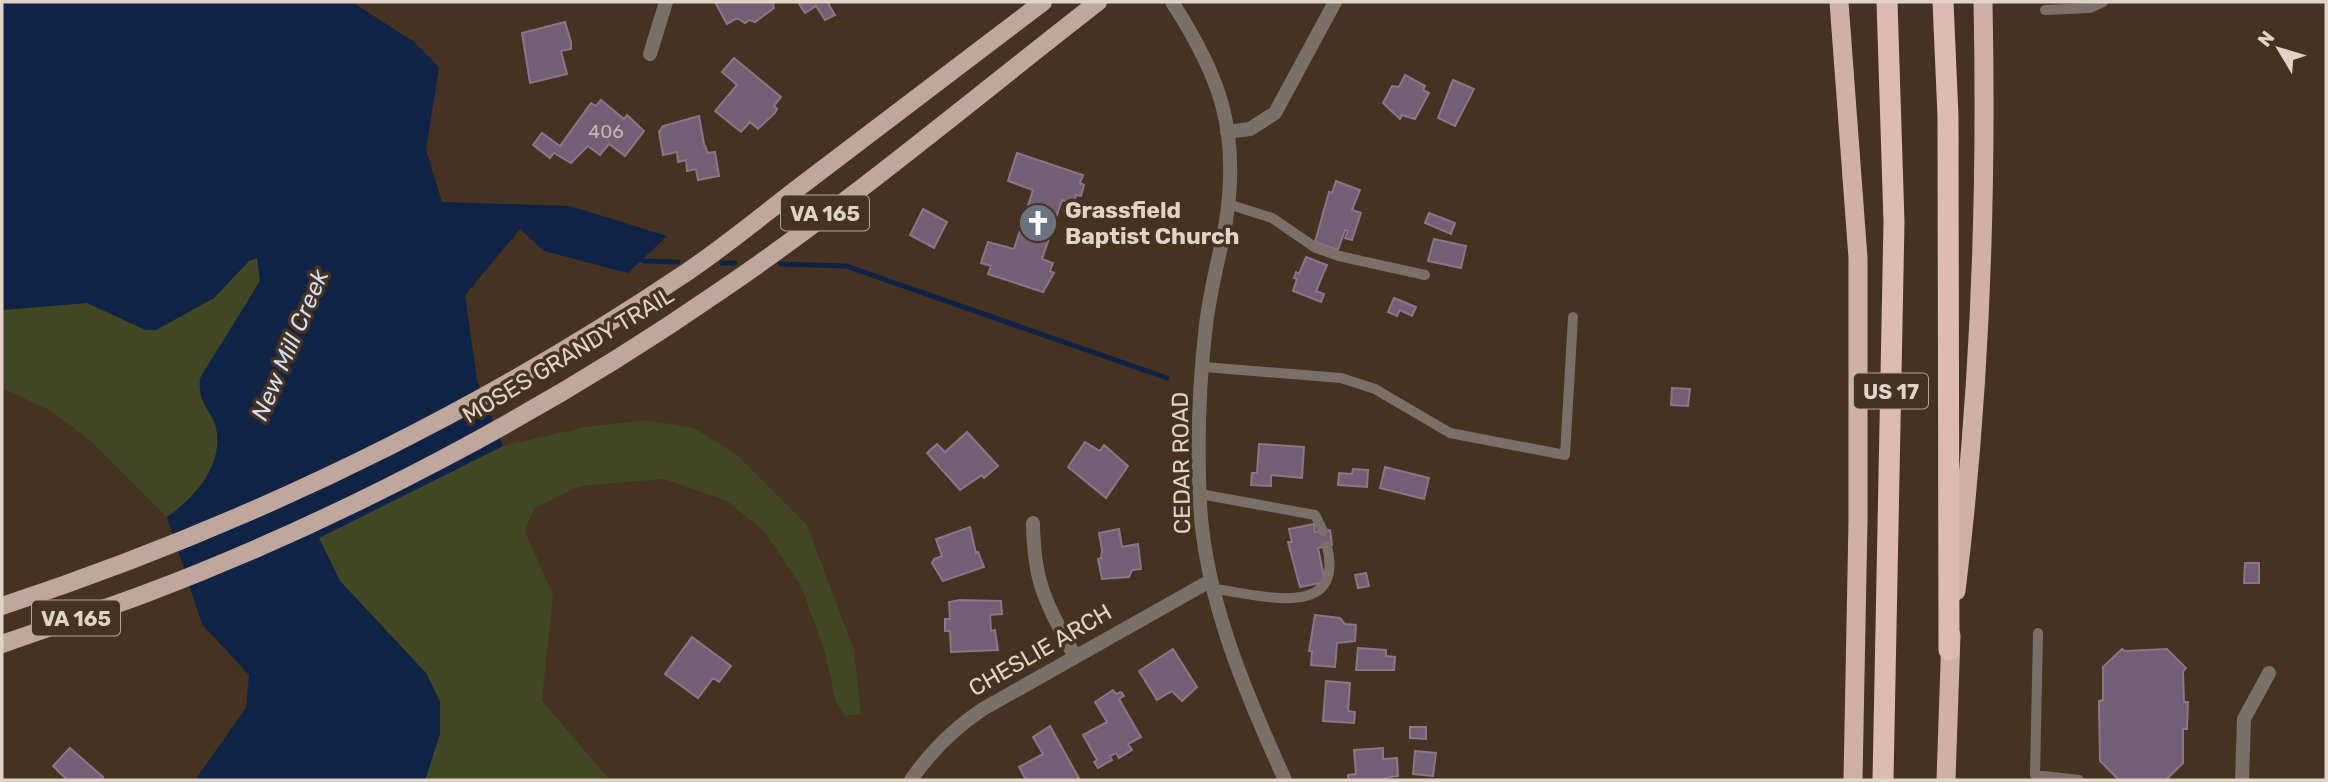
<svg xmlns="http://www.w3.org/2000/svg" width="2328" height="782" font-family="Rubik,sans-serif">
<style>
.green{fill:#414624}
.water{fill:#0f2346}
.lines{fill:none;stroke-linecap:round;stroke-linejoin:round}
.stream{stroke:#0f2346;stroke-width:5}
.building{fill:#735f73;stroke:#8b758a;stroke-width:2}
.service{stroke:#7b6f69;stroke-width:10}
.minor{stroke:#7b6f69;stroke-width:14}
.tertiary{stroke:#7b6f69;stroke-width:14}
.primary{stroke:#c0a69b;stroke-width:18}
.trunk{stroke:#ceb1a4;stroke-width:19}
.motorway{stroke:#dbbcae;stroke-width:21}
.labels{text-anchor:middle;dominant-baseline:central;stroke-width:7;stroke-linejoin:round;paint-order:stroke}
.number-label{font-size:19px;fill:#c5b7b4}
.shield{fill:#453220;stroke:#b2a396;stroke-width:2}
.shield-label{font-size:21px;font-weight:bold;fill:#e0d4c9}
.poi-label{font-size:23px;font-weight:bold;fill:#e0d4c9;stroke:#453220;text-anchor:start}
.street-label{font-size:23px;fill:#e0d4c9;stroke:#453220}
.water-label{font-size:24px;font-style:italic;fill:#cfdffa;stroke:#453220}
</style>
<rect width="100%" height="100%" fill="#453220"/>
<path class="green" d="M 257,258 L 260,281 L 199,394 C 204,405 216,421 217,433 C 221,469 193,499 167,517 L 90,440 L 51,411 L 2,388 L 2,310 L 87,303 L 145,330 L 214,298 L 249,261 Z
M 647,420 L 694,428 L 736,454 L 807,525 L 854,650 L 861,714 L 845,716 L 836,703 L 825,653 L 802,588 L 764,531 L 727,501 L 664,479 L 579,486 L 534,509 L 525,531 L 553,595 L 542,701 L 610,780 L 425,780 L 440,734 L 440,702 L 426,673 L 340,581 L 318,538 L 503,446 L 585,427 Z"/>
<path class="water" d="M 2,2 L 352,2 L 414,42 L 439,67 L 426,150 L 442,202 L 570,206 L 667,236 L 628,273 L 544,251 L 520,229 L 465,295 L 477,380 L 503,446 L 319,538 L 340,581 L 426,673 L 440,702 L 440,734 L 425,780 L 195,780 L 246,708 L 249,675 L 202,624 L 167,517 C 193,499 221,469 217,433 C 215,411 197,407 200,378 L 260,281 L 257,258 L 249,261 L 214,298 L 156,330 L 146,330 L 87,303 L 2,310 Z"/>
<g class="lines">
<path class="stream" d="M 635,257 L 644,261 L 678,262
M 722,263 L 735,263
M 780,264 L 846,266 L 1167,378"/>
</g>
<path class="building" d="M 715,2 L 773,2 L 774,8 L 755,22 L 750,20 L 745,23 L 737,18 L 727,24 Z
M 798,2 L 831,2 L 828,3 L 835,15 L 825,20 L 816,6 L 805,13 Z
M 565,22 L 571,42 L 571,49 L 561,51 L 567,74 L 530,83 L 522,33 Z
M 734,58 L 781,97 L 774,106 L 777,109 L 775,113 L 758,129 L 750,122 L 741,132 L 715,111 L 737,85 L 722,72 Z
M 1405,75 L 1425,86 L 1423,90 L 1429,93 L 1415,119 L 1402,115 L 1400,119 L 1383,103 L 1392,86 L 1399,87 Z
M 1453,80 L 1474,89 L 1455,126 L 1438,118 Z
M 601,100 L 624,119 L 627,115 L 644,131 L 625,156 L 609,144 L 600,155 L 588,146 L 571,163 L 554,153 L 550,158 L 533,145 L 542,133 L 560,146 L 591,103 L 596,106 Z
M 699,116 L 704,144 L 708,153 L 715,152 L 719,176 L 698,180 L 696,169 L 687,171 L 686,160 L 678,162 L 677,152 L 663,155 L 659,132 L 663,126 Z
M 1017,153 L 1083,175 L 1080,183 L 1084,185 L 1081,196 L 1076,195 L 1074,204 L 1062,200 L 1042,259 L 1053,263 L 1050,271 L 1054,273 L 1043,292 L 988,274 L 991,266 L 981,263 L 988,242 L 1014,249 L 1033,190 L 1008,181 Z
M 1336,181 L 1360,190 L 1352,210 L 1361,213 L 1352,240 L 1345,238 L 1348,231 L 1345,230 L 1338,250 L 1315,242 L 1329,192 L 1332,193 Z
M 923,209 L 947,222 L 934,248 L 910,235 Z
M 1429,213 L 1455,223 L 1451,234 L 1425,223 Z
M 1434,239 L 1466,246 L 1461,268 L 1428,261 Z
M 1306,257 L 1327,265 L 1316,291 L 1324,294 L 1321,302 L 1293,291 L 1297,279 L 1294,278 L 1296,272 L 1299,274 Z
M 1394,298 L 1416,307 L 1412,316 L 1400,310 L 1397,316 L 1388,312 Z
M 1672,388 L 1690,389 L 1688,406 L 1671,405 Z
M 967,432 L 998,466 L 984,478 L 982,475 L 960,490 L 927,453 L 937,444 L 945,452 Z
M 1085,442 L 1100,451 L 1104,445 L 1128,466 L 1106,498 L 1068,467 Z
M 1259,444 L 1304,447 L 1302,478 L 1271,475 L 1271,486 L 1251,485 L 1252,473 L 1257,473 Z
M 1385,467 L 1429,478 L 1424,499 L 1380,488 Z
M 1353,469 L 1368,470 L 1367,487 L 1338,485 L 1339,473 L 1352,474 Z
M 1314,524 L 1315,532 L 1330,530 L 1332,545 L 1318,548 L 1325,582 L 1300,587 L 1288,542 L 1292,542 L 1289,529 Z
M 970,527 L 976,553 L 978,552 L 984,567 L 943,581 L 932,563 L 934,559 L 942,556 L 936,539 Z
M 1119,529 L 1122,547 L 1138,544 L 1141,569 L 1132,570 L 1129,577 L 1102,579 L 1098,559 L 1101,558 L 1102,550 L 1099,533 Z
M 2245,563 L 2259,563 L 2259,583 L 2244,583 Z
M 1366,573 L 1369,586 L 1358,588 L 1355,575 Z
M 960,600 L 1001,601 L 1002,614 L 990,615 L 991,631 L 995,630 L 998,650 L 951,652 L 950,631 L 945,631 L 945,619 L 950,619 L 949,602 Z
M 1315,615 L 1340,618 L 1345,624 L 1356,625 L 1355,641 L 1337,643 L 1335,667 L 1311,665 L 1312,651 L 1309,651 Z
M 692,637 L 731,666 L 719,682 L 713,678 L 698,698 L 665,674 Z
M 1358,648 L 1386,650 L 1386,656 L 1395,657 L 1394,670 L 1356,670 Z
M 1173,649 L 1197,687 L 1182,701 L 1172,691 L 1157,700 L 1139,671 Z
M 2122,649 L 2125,651 L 2167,649 L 2186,668 L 2183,672 L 2184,702 L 2188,702 L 2187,729 L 2183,729 L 2183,763 L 2166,780 L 2119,780 L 2100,761 L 2099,701 L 2103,700 L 2103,667 Z
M 1326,681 L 1350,683 L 1348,711 L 1355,712 L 1354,723 L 1323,721 Z
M 1113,690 L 1116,694 L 1121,692 L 1124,696 L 1119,699 L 1141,737 L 1128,744 L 1132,750 L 1119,758 L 1116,753 L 1110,756 L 1112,760 L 1098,768 L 1094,762 L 1097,760 L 1083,735 L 1107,722 L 1095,702 Z
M 1050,726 L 1080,780 L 1026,780 L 1019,767 L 1043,754 L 1033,737 Z
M 1410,727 L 1426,727 L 1426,739 L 1410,738 Z
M 70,748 L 103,777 L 102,780 L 67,780 L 53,766 Z
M 1383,748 L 1383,759 L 1397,758 L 1398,776 L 1385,778 L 1385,780 L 1348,780 L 1348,775 L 1356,774 L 1354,750 Z
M 1415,751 L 1436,753 L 1433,776 L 1413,774 Z"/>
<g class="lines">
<path class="service" d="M 2045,10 L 2090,8 L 2103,2
M 1228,204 L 1272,218 L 1316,248 L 1339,256 L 1425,275
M 1204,367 L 1341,378 L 1375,389 L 1450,433 L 1565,455 L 1573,317
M 1200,494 L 1315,515 L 1323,531
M 1214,589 C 1259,594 1345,622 1327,546
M 2038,633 L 2035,775 L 2079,780"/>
<path class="minor" d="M 650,54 L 666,2
M 1227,132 L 1250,129 L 1275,113 L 1335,2
M 1033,523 C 1034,585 1046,602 1074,655
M 911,780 C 931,751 953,729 983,709 L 1210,581
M 2242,780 L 2244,719 L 2269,673"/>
<path class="tertiary" d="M 1172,2 C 1220,76 1240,131 1226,221 C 1220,255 1210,290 1206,325 C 1199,383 1197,445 1200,504 C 1205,599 1246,694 1285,780"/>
<path class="primary" d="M 2,606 C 242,527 474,415 684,274 C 726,246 765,213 806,182 C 885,122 964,62 1043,2
M 2,644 C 50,627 99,611 147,593 C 343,519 548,410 720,291 C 851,202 973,99 1098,2"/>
<path class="trunk" d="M 1839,2 L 1858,258 L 1858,521 L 1853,780
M 1956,591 C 1980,397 1987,197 1983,2
M 1946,780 L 1951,635"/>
<path class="motorway" d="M 1943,2 L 1948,116 L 1949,650
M 1883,780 L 1894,222 L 1887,2"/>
</g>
<defs>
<g id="church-disc" transform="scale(2.0125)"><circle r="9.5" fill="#6b7280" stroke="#453220"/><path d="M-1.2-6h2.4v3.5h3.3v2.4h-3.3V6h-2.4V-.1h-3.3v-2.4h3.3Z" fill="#fff"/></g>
</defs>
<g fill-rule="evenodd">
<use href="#church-disc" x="1038" y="223"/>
</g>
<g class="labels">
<g class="number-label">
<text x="606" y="131">406</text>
</g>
<g class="shield">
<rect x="781" y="195.5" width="88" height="35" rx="5"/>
<rect x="1854" y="373.5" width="74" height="35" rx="5"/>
<rect x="32" y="600.5" width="88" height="35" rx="5"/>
</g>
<g class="shield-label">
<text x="825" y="213">VA 165</text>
<text x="1891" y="391">US 17</text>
<text x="76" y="618">VA 165</text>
</g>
<g class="poi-label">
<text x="1065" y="210">Grassfield<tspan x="1065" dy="26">Baptist Church</tspan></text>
</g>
<g class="street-label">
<text transform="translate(568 355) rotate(-31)">MOSES GRANDY TRAIL</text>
<text transform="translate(1181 463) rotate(-91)">CEDAR ROAD</text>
<text transform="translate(1040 650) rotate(-30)">CHESLIE ARCH</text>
</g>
<g class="water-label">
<text transform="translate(290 345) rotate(-67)">New Mill Creek</text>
</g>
</g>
<rect width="2328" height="782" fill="none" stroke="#e0d4c9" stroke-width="7"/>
<g transform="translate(2279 49) rotate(308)" stroke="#453220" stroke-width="5" paint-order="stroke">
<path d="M0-5L12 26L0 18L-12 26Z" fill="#e0d4c9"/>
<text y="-10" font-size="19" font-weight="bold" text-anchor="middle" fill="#e0d4c9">N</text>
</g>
</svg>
